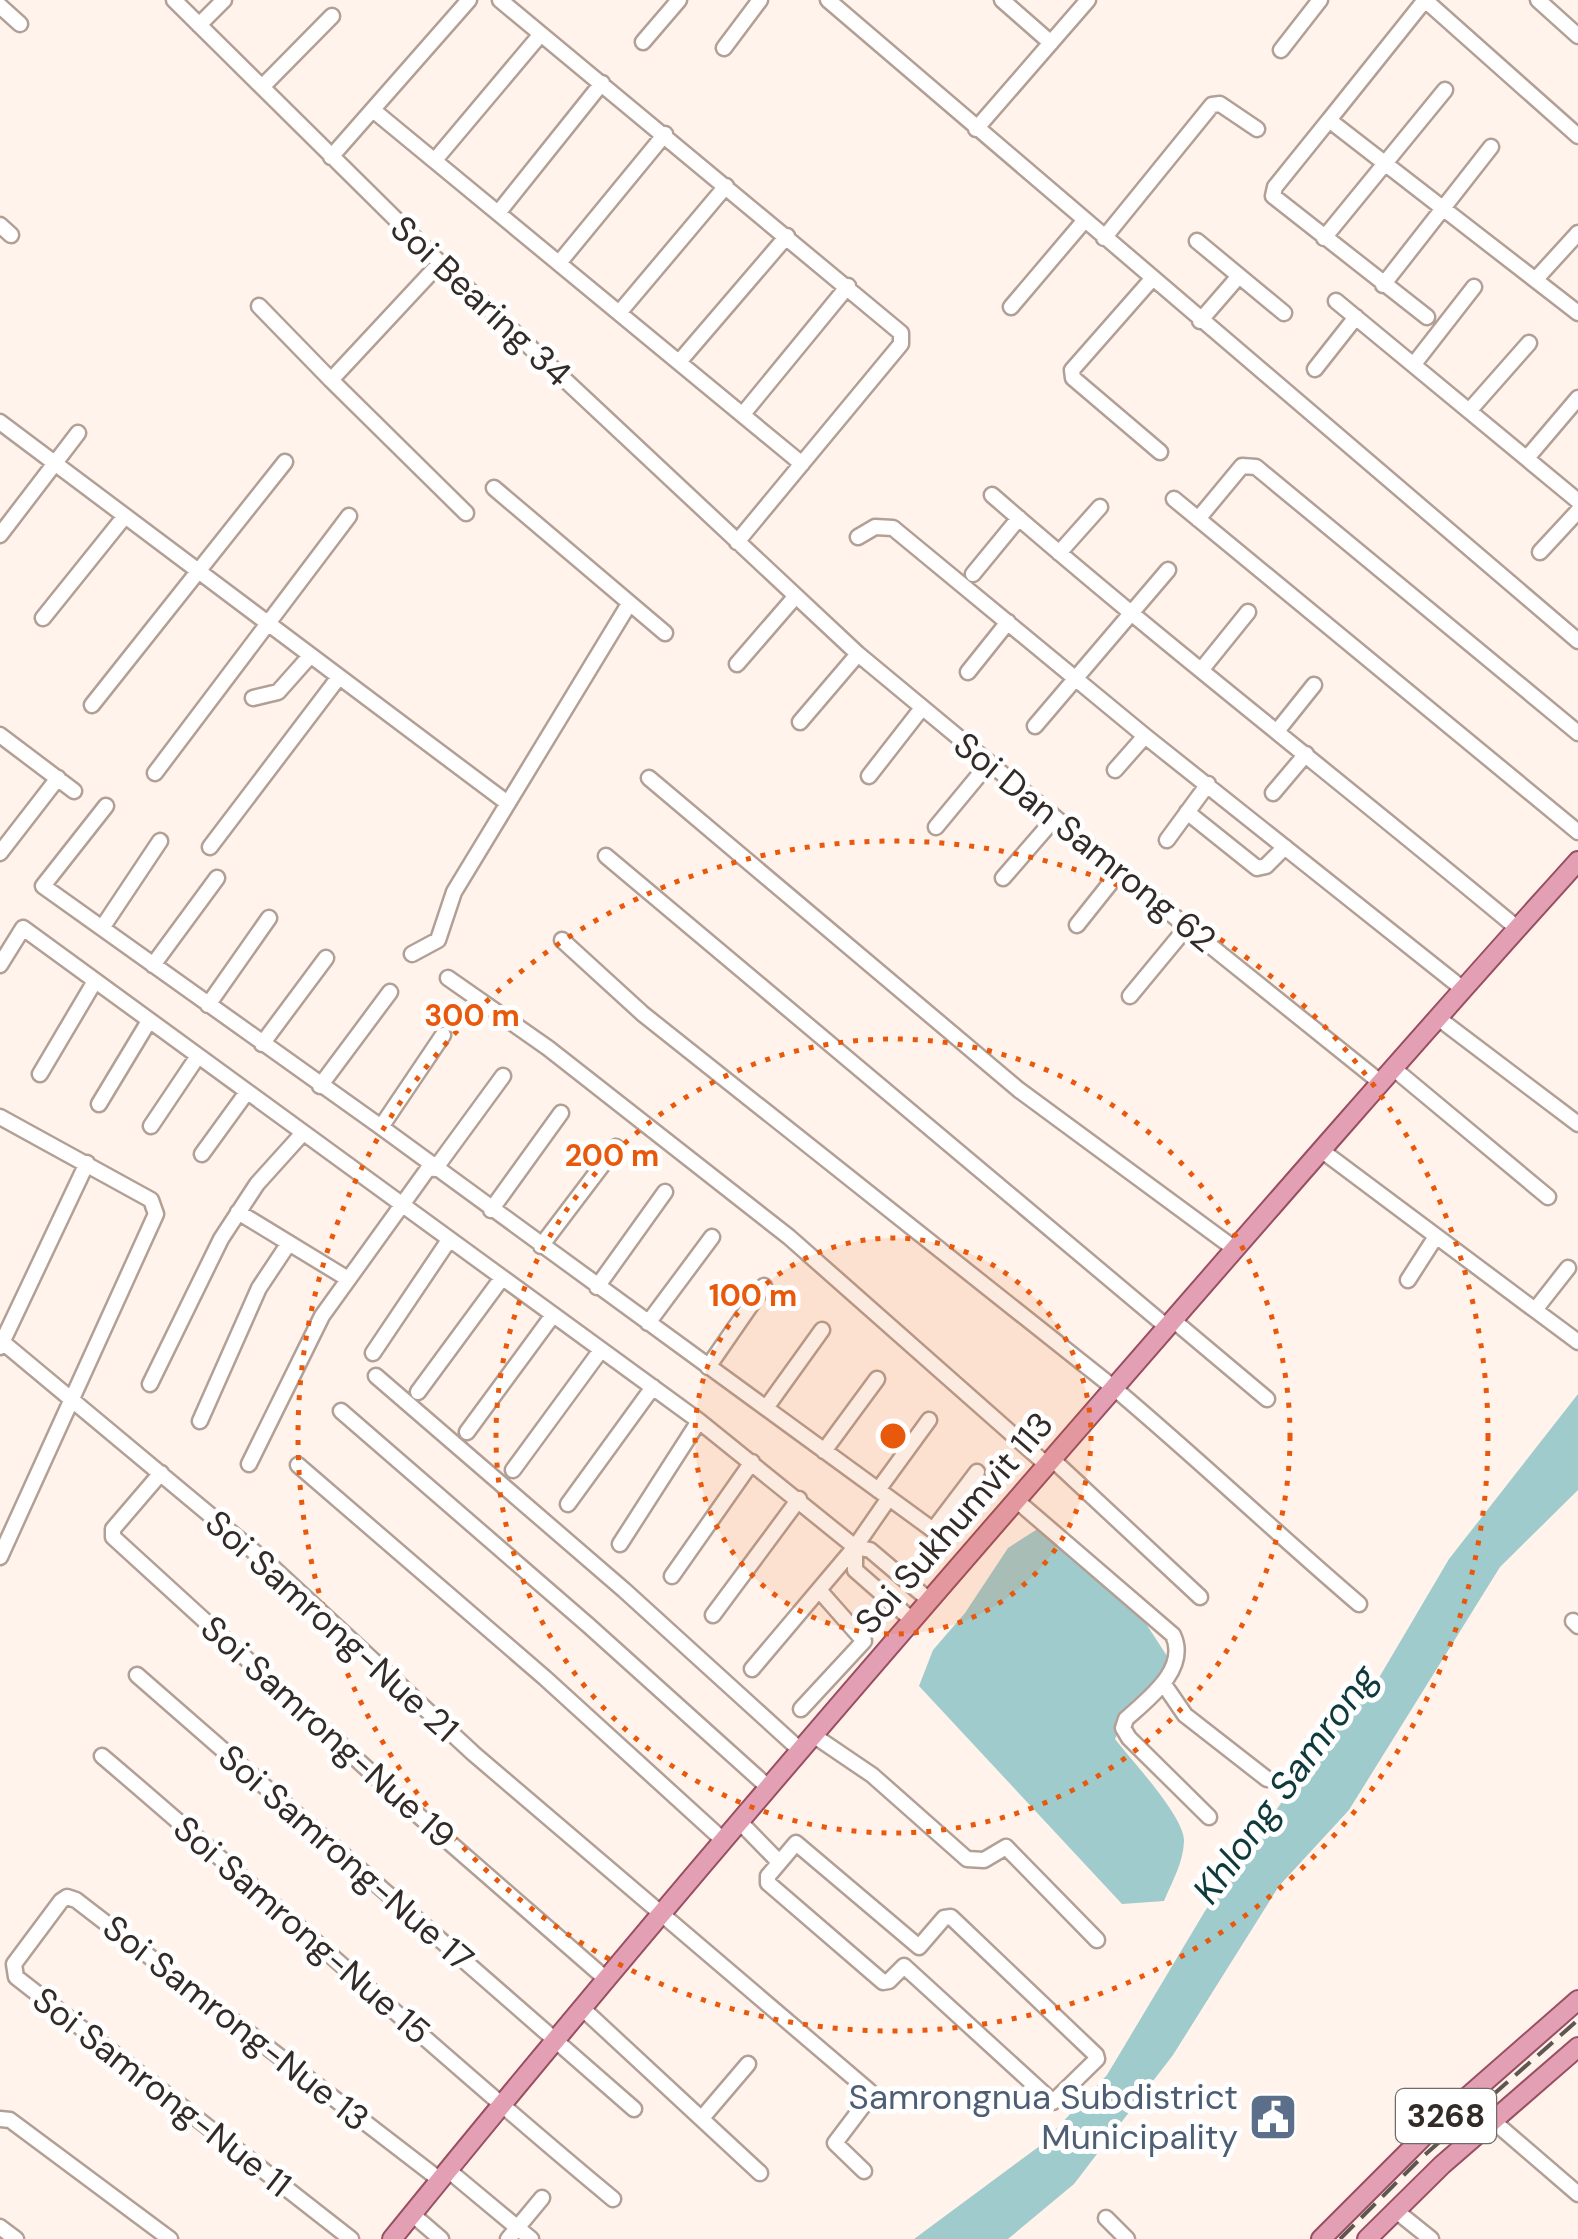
<svg xmlns="http://www.w3.org/2000/svg" width="1578" height="2239" font-family="'DM Sans',sans-serif">
<style>
.water{fill:#9fcbcd}
.lines{fill:none;stroke-linecap:round;stroke-linejoin:round}
.minor-casing{stroke:#b2a096;stroke-width:19}
.major-casing{stroke:#994e62;stroke-width:22}
.minor{stroke:#fff;stroke-width:14}
.major{stroke:#e3a0b4;stroke-width:18}
.rail{stroke:#5f5752;stroke-width:4;stroke-dasharray:20 10;stroke-linecap:butt}
.ring{fill:none;stroke:#e8590c;stroke-width:5;stroke-dasharray:5 10}
.labels{text-anchor:middle;dominant-baseline:central;stroke-width:10;stroke-linejoin:round;paint-order:stroke}
.shield{fill:#fff;stroke:#706b68;stroke-width:2.5}
.shield-label{font-size:32px;font-weight:bold;fill:#322b27}
.street-label{font-size:35px;fill:#322b27;stroke:#fff}
.service-label{font-size:35px;fill:#4e5e75;stroke:#fff;text-anchor:end}
.water-label{font-size:38px;font-style:italic;fill:#0f3a3c;stroke:#fff}
.centre{fill:#e8590c;stroke:#fff;stroke-width:5}
.ring-label{font-size:30px;text-anchor:middle;font-weight:bold;fill:#e8590c;stroke:#fff;stroke-width:10;stroke-linejoin:round;paint-order:stroke}
</style>
<rect width="100%" height="100%" fill="#fff3ec"/>
<path class="water" d="M 1578,1394 L 1578,1490 L 1500,1567 L 1349,1810 L 1279,1886 L 1173,2055 L 1074,2184 L 1008,2239 L 914,2239 L 1041,2145 L 1107,2075 L 1205,1911 L 1303,1772 L 1380,1676 L 1449,1559 Z
M 1039,1528 L 1141,1616 L 1167,1656 L 1165,1678 L 1132,1701 L 1115,1739 C 1131,1760 1186,1818 1184,1842 C 1183,1863 1172,1882 1164,1901 L 1122,1904 L 919,1686 L 933,1650 L 965,1613 L 1008,1548 Z"/>
<g class="lines">
<g class="minor-casing">
<path id="minor" d="M 174,0 L 440,263 L 858,654 L 1187,927 L 1380,1082
M 500,0 L 901,333 L 901,344 L 737,542
M 828,0 L 1578,641
M 1002,0 L 1051,43
M 1425,0 L 1329,120 L 1578,313
M 1425,0 L 1578,136
M 1538,0 L 1578,36
M 0,6 L 20,24
M 199,25 L 224,0
M 643,42 L 679,0
M 724,48 L 760,0
M 1281,50 L 1320,0
M 262,87 L 332,16
M 373,110 L 802,464
M 1329,120 L 1275,187 L 1273,196 L 1427,317
M 976,129 L 1088,0
M 331,157 L 469,0
M 435,160 L 541,34
M 498,213 L 602,83
M 0,225 L 11,235
M 1104,238 L 1212,105 L 1220,104 L 1257,129
M 1324,238 L 1445,90
M 1197,241 L 1284,313
M 440,263 L 331,380 L 466,513
M 559,263 L 665,134
M 1152,279 L 1072,370 L 1073,378 L 1160,452
M 1536,279 L 1578,233
M 1383,285 L 1491,147
M 1336,301 L 1578,501
M 259,306 L 331,380
M 1011,307 L 1084,221
M 619,313 L 726,186
M 1200,321 L 1239,276
M 679,362 L 787,236
M 1414,364 L 1474,287
M 1315,369 L 1356,317
M 1469,411 L 1529,343
M 743,414 L 848,286
M 0,422 L 506,802
M 1527,458 L 1578,398
M 494,488 L 665,633
M 992,495 C 1163,644 1343,783 1517,928
M 1174,499 L 1578,832
M 1198,519 L 1242,466 L 1256,467 L 1578,733
M 0,535 L 78,433
M 858,537 L 875,527 L 893,528 L 1145,736 L 1463,989
M 1540,552 L 1578,511
M 1059,553 L 1100,507
M 973,574 L 1019,518
M 43,618 L 125,516
M 737,664 L 795,597
M 1202,669 L 1248,612
M 968,672 L 1008,622
M 253,698 L 278,692 L 310,656
M 92,705 L 285,462
M 800,722 L 858,654
M 1035,726 L 1168,570
M 1278,730 L 1314,685
M 0,735 L 74,791
M 1115,770 L 1145,736
M 155,773 L 349,516
M 869,776 L 922,708
M 649,778 L 1019,1090 L 1235,1249
M 1273,793 L 1306,754
M 106,806 L 43,886 L 381,1127 L 933,1530 L 977,1472
M 1187,812 L 1257,868 L 1266,866 L 1285,847
M 936,827 L 989,763
M 1167,840 L 1208,784
M 210,847 L 339,677
M 0,853 L 58,778
M 606,856 L 1167,1327
M 1003,878 L 1055,818
M 1077,925 L 1120,871
M 102,928 L 160,841
M 562,940 L 643,1014 L 1114,1388 C 1197,1458 1276,1533 1359,1604
M 412,954 L 438,940 L 454,892 L 629,604
M 0,965 L 23,928 L 699,1421
M 153,965 L 217,878
M 448,978 L 548,1048 L 789,1237 L 1047,1465
M 1130,996 L 1187,927
M 208,1005 L 269,918
M 1438,1018 L 1578,1124
M 262,1044 L 326,958
M 1393,1068 L 1548,1197
M 40,1074 L 95,981
M 320,1086 L 390,992
M 99,1104 L 149,1021
M 0,1117 L 151,1200 L 156,1214 L 0,1557
M 151,1126 L 198,1056
M 381,1127 L 443,1035
M 1321,1150 L 1535,1310 L 1568,1268
M 202,1154 L 247,1092
M 435,1169 L 503,1076
M 491,1210 L 561,1113
M 238,1212 L 348,1279
M 541,1246 L 616,1147
M 1408,1280 L 1435,1238
M 597,1287 L 665,1192
M 1535,1310 L 1578,1342
M 1173,1320 L 1267,1399
M 648,1323 L 712,1237
M 0,1340 L 270,1565 L 474,1754 L 868,2090 L 872,2094 L 835,2143 L 864,2171
M 0,1347 L 87,1163
M 373,1353 L 449,1240
M 708,1367 L 764,1286
M 376,1376 L 624,1590 L 800,1750
M 150,1384 L 221,1239 L 257,1184 L 303,1133
M 418,1392 L 502,1278
M 766,1408 L 822,1330
M 341,1411 L 588,1625 L 768,1787
M 200,1421 L 259,1288 L 289,1243
M 467,1432 L 553,1315
M 824,1451 L 877,1379
M 1052,1459 L 1200,1597
M 249,1464 L 322,1316 L 430,1166
M 298,1465 L 545,1678 L 723,1840
M 513,1470 L 601,1350
M 161,1473 L 113,1529 L 113,1537 L 411,1809 L 606,1979
M 878,1490 L 929,1420
M 1016,1500 L 1173,1635 C 1189,1669 1148,1699 1126,1719 L 1123,1728 L 1129,1738 L 1209,1817
M 568,1504 L 653,1387
M 620,1544 L 699,1421 L 855,1547 L 870,1550 L 929,1600
M 855,1547 L 855,1570 L 912,1620
M 672,1576 L 752,1462
M 713,1615 L 799,1499
M 1573,1621 L 1578,1626
M 752,1669 L 855,1547 L 889,1498
M 137,1675 L 634,2109
M 1163,1683 L 1185,1715 L 1267,1779
M 801,1709 L 864,1641 L 819,1590
M 813,1735 L 872,1775 L 967,1859 L 984,1860 L 1006,1847 L 1097,1940
M 102,1756 C 274,1902 439,2055 613,2199
M 739,1821 L 778,1861
M 796,1843 L 919,1947 L 944,1918 L 951,1917 L 1096,2055 L 1097,2059 L 1053,2102 L 904,1966 L 889,1981 L 883,1982 L 768,1883 L 768,1876 Z
M 582,2008 L 760,2173
M 702,2118 L 748,2064
M 0,2119 L 10,2120 L 170,2239
M 1492,2120 L 1578,2194
M 448,2170 L 531,2239
M 1395,2210 L 1431,2239
M 412,2214 L 441,2239
M 1106,2218 L 1127,2239
M 0,2227 L 16,2239
M 351,2239 L 16,1977 L 14,1964 L 61,1901 L 67,1897 L 76,1900 L 440,2180
M 508,2239 L 542,2198"/>
</g>
<g class="major-casing">
<path id="major" d="M 392,2239 C 626,1950 869,1669 1113,1389 C 1267,1212 1421,1035 1578,861
M 1321,2239 L 1433,2127 L 1578,2000
M 1367,2239 L 1442,2165 L 1578,2047"/>
</g>
<use href="#minor" class="minor"/>
<use href="#major" class="major"/>
<path class="rail" d="M 1340,2239 L 1419,2160 L 1578,2020"/>
</g>
<circle cx="893" cy="1436" r="198" fill="#e8590c" fill-opacity=".12"/>
<g class="ring">
<circle cx="893" cy="1436" r="198"/>
<circle cx="893" cy="1436" r="397"/>
<circle cx="893" cy="1436" r="595"/>
</g>
<defs>
<g id="civic-square" transform="scale(2.5)"><rect x="-9" y="-9" width="18" height="18" rx="4" fill="#5c6f8a" stroke="#fff"/><path d="M-.6-6.5H3V-4.5H.6V-3L4-1V1h2V6H-6V1h2V-1L-.6-3ZM-1.2 2.5V6h2.4V2.5Z" fill="#fff"/></g>
</defs>
<g fill-rule="evenodd">
<use href="#civic-square" x="1273" y="2117"/>
</g>
<g class="labels">
<rect class="shield" x="1396" y="2089" width="100" height="54" rx="8"/>
<g class="shield-label">
<text x="1446" y="2116">3268</text>
</g>
<g class="street-label">
<text transform="translate(481 301) rotate(43)">Soi Bearing 34</text>
<text transform="translate(1085 842) rotate(39)">Soi Dan Samrong 62</text>
<text transform="translate(954 1523) rotate(-49)">Soi Sukhumvit 113</text>
<text transform="translate(332 1626) rotate(42)">Soi Samrong-Nue 21</text>
<text transform="translate(328 1732) rotate(42)">Soi Samrong-Nue 19</text>
<text transform="translate(346 1858) rotate(41)">Soi Samrong-Nue 17</text>
<text transform="translate(302 1930) rotate(41)">Soi Samrong-Nue 15</text>
<text transform="translate(236 2023) rotate(38)">Soi Samrong-Nue 13</text>
<text transform="translate(162 2092) rotate(38)">Soi Samrong-Nue 11</text>
</g>
<g class="service-label">
<text x="1238" y="2097">Samrongnua Subdistrict<tspan x="1238" dy="40">Municipality</tspan></text>
</g>
<g class="water-label">
<text transform="translate(1285 1784) rotate(-54)">Khlong Samrong</text>
</g>
</g>
<circle cx="893" cy="1436" r="15" class="centre"/>
<g class="ring-label">
<text x="472" y="1026">300 m</text>
<text x="612" y="1166">200 m</text>
<text x="753" y="1306">100 m</text>
</g>
</svg>
